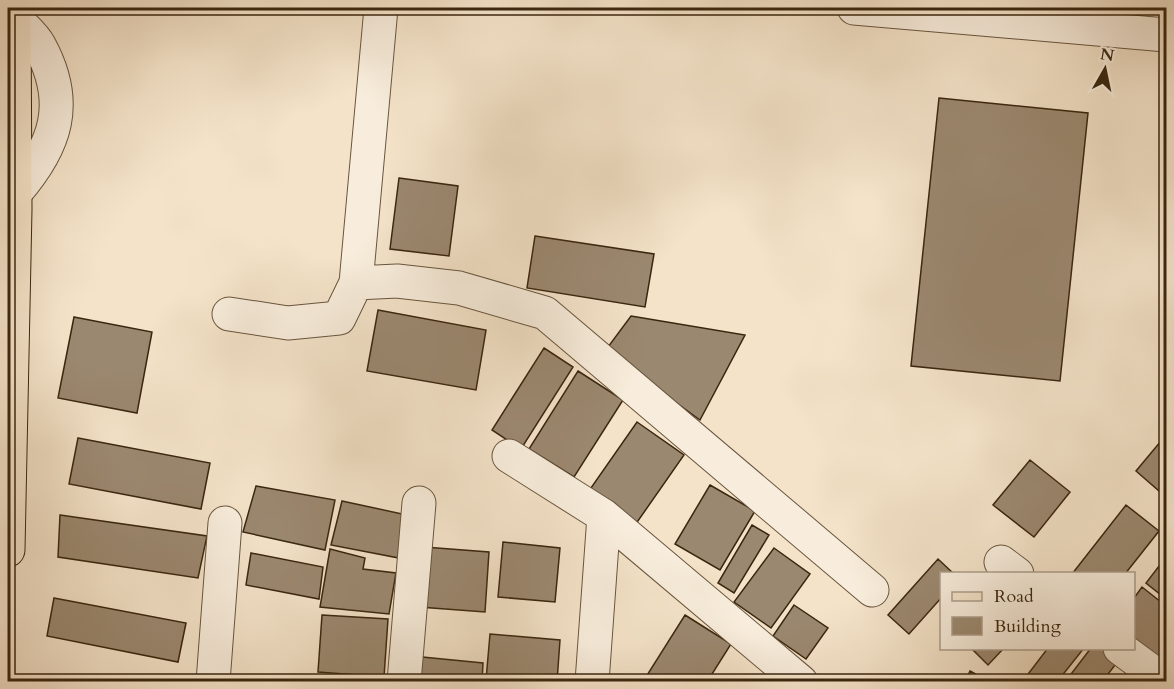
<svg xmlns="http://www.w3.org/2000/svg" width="1174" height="689" font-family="Cardo,serif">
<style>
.building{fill:#9b8870;stroke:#3a260f;stroke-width:1.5}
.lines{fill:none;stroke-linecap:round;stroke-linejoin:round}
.minor-casing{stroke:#68553e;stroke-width:35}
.major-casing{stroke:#3a260f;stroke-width:35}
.minor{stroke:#f8eddc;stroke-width:33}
.major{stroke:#f4e3c9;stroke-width:33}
</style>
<rect width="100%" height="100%" fill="#f4e3c9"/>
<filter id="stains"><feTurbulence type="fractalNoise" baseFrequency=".00333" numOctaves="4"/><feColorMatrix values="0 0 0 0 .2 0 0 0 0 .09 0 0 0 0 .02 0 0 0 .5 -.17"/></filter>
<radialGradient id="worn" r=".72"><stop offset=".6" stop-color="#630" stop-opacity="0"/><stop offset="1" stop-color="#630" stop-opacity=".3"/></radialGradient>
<path class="building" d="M 939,98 L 1088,113 L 1060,381 L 911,366 Z
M 399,178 L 458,186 L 449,256 L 390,249 Z
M 535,236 L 654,254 L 645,307 L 527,288 Z
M 378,310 L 486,330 L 476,390 L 367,371 Z
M 631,316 L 745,335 L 700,420 L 605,351 Z
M 74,317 L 152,332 L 137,413 L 58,398 Z
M 544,348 L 573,367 L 521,449 L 492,430 Z
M 578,371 L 623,400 L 574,477 L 529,449 Z
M 637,422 L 684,455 L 633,528 L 586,495 Z
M 1166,435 L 1166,497 L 1136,471 Z
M 78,438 L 210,463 L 201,509 L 69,484 Z
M 1030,460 L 1070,492 L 1034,537 L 993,505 Z
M 710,485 L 755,511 L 720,570 L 675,544 Z
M 256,486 L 335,500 L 325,550 L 243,532 Z
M 342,501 L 407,515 L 399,558 L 331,545 Z
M 1126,505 L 1159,531 L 1125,574 L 1072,574 Z
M 60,515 L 207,536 L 198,578 L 58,557 Z
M 752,525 L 769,535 L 734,593 L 718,583 Z
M 503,542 L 560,548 L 555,602 L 498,597 Z
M 424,547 L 489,552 L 485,612 L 419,607 Z
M 774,548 L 810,574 L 771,628 L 734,602 Z
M 330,549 L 365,558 L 363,569 L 396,573 L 389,614 L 320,607 Z
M 251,553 L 323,567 L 319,599 L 246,585 Z
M 1166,557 L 1166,599 L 1146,583 Z
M 938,559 L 954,574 L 942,574 L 942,597 L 909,634 L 888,615 Z
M 1142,587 L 1166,606 L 1166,648 L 1158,659 L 1134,639 L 1134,598 Z
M 54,598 L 186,623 L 178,662 L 47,636 Z
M 794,605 L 828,628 L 806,659 L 773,636 Z
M 322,615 L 388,619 L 384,677 L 318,672 Z
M 685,615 L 731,644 L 707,682 L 647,682 L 644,680 Z
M 490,634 L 560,640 L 557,682 L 486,680 Z
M 971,648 L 1004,648 L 988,665 Z
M 1048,648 L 1084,648 L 1057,682 L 1022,682 Z
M 1091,648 L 1112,648 L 1122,656 L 1102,682 L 1065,682 Z
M 412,656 L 483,663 L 482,682 L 410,682 Z
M 970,671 L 990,682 L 965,682 Z"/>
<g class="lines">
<g class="minor-casing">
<path id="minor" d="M 854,8 L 1166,35
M 14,17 C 22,26 34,35 39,45 C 71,103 56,146 15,193
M 356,283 L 397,281 L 459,288 L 545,313 L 872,590
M 229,314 L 288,323 L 339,318 L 356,283 L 381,8
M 509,456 L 604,516 L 801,682
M 1001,562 L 1017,574
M 1120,648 L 1162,679
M 213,682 L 225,523
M 404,682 L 419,503
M 592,682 L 604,516"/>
</g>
<g class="major-casing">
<path id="major" d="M 8,550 L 15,209 L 14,8"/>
</g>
<use href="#minor" class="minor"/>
<use href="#major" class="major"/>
</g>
<rect width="1174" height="689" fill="none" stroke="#f4e3c9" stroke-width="30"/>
<rect x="9" y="9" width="1156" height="671" fill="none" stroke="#3a260f" stroke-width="3"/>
<rect x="15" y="15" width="1144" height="659" fill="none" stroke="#3a260f" stroke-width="1.5"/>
<rect x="940" y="572" width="195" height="78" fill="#f8eddc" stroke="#ac9d8a" stroke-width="1.5"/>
<rect x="952" y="592" width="30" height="9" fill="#f4e3c9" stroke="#ac9d8a" stroke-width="1.5"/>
<text x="994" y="602" font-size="18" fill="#3a260f">Road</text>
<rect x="952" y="617" width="30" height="18" fill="#9b8870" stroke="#ac9d8a" stroke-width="1.5"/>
<text x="994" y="632" font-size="18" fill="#3a260f">Building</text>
<g transform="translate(1105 69) rotate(9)" stroke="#f8eddc" stroke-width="4.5" paint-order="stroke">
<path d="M0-4.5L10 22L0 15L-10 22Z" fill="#3a260f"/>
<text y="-9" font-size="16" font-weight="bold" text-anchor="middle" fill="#3a260f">N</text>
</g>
<rect width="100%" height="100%" filter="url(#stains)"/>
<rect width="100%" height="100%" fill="url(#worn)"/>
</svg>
